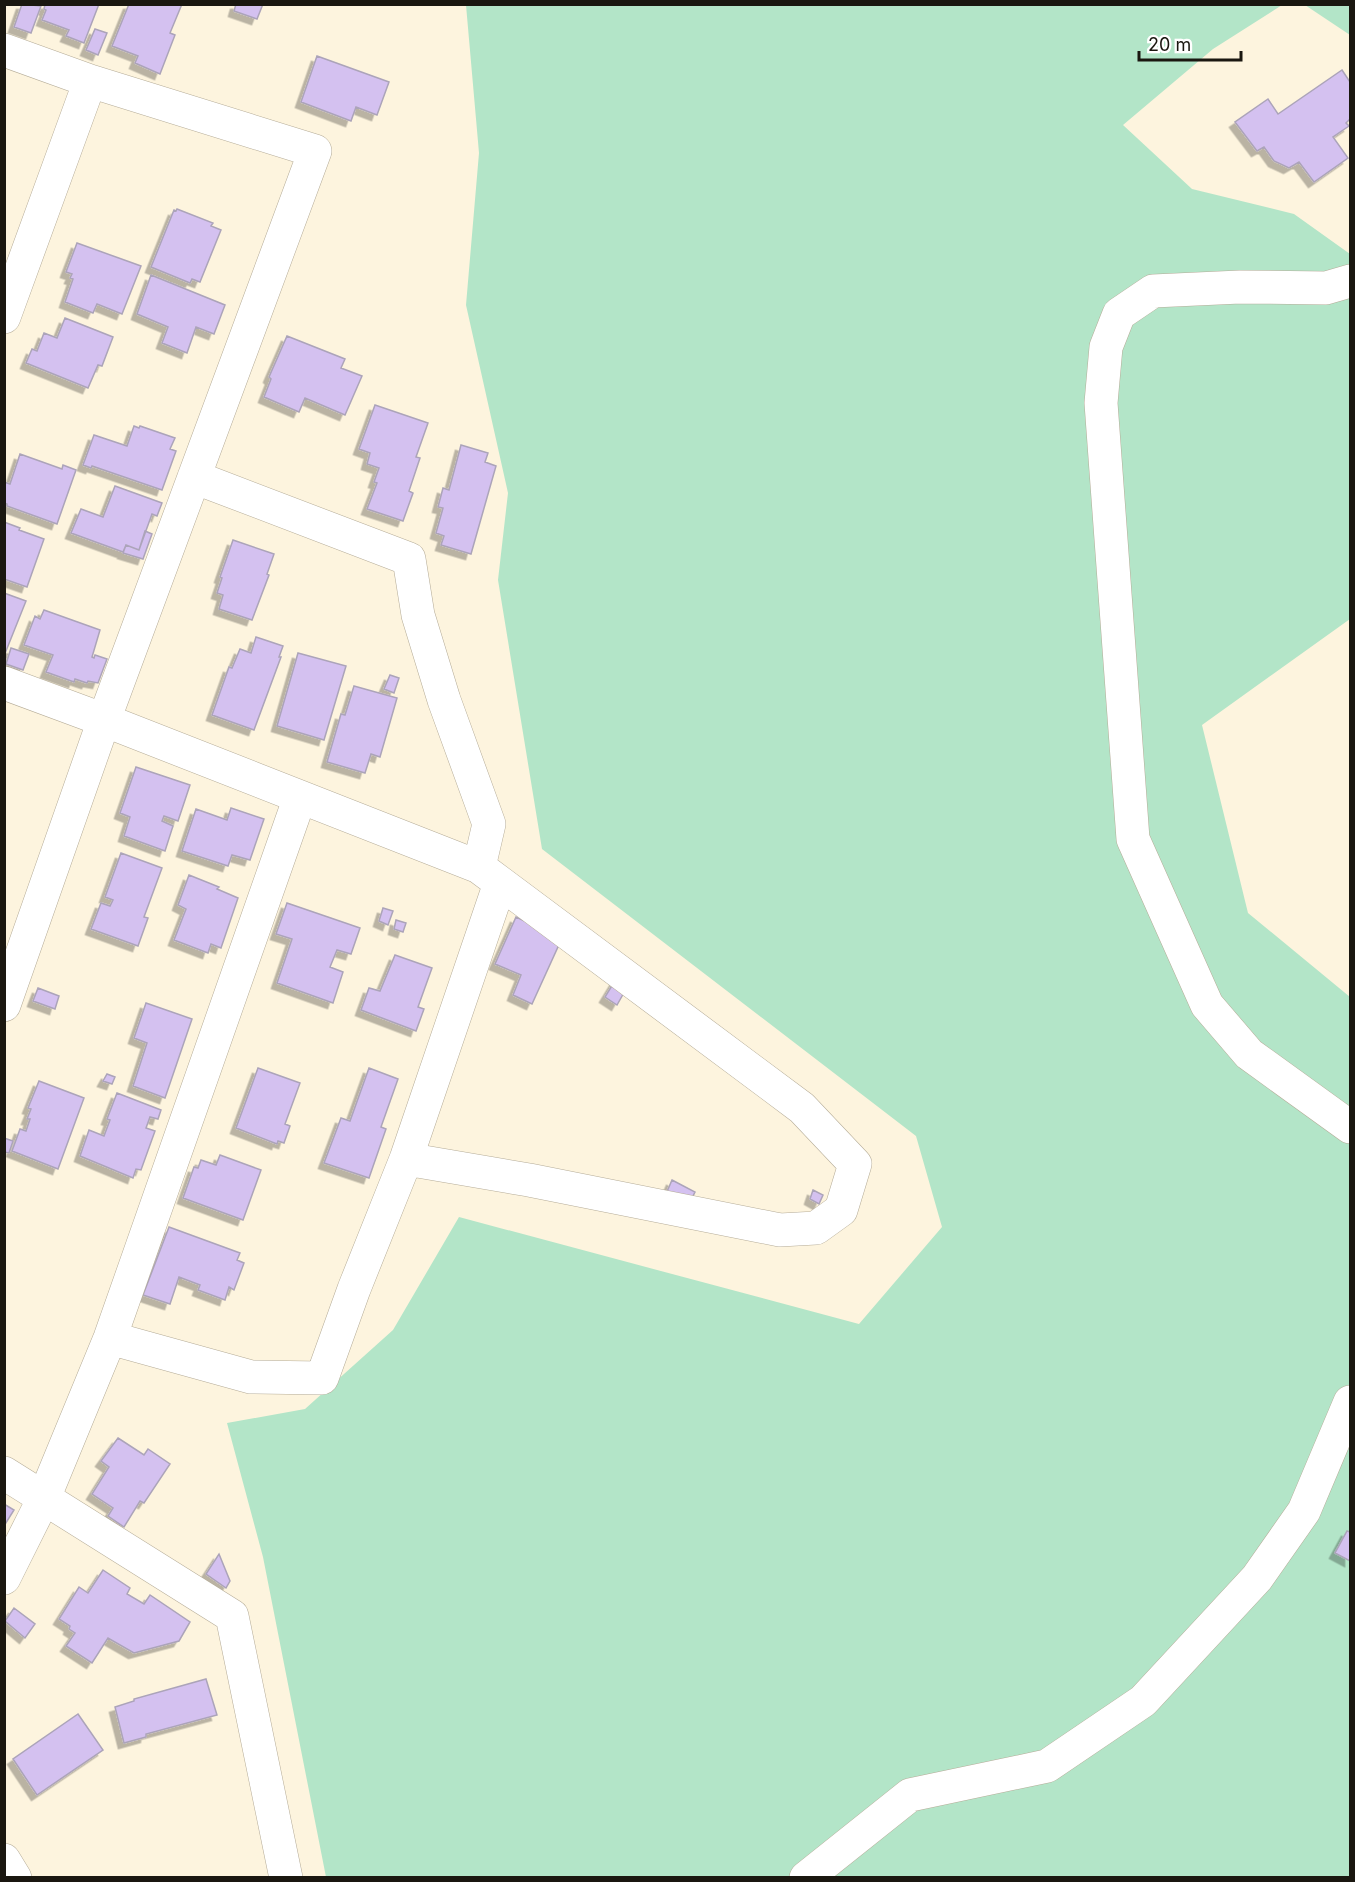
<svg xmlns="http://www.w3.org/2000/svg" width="1355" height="1882" font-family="Inter,sans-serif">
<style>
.green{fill:#b3e5c8}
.building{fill:#d4c1f0;stroke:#aca4b9;stroke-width:1.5;filter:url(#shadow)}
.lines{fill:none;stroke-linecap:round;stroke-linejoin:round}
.minor-casing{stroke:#b5ac98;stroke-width:34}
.minor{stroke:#fff;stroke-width:33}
</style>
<defs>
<filter id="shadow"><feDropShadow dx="-5.5" dy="5.5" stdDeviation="0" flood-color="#0004"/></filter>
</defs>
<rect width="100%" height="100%" fill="#fdf4de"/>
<path class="green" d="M 466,5 L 1282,5 L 1213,49 L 1123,125 L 1192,189 L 1294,214 L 1350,254 L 1350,619 L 1202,725 L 1248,913 L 1350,997 L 1350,1877 L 326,1877 L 263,1557 L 227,1423 L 305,1409 L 393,1330 L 459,1217 L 859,1324 L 942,1227 L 916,1136 L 542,849 L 498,580 L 508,493 L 466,305 L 479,153 Z
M 1305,5 L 1350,5 L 1350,36 L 1350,35 Z"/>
<path class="building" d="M 22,4 L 41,6 L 31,33 L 14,27 Z
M 45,4 L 99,4 L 84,43 L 66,36 L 69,30 L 42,20 L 46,10 L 44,9 Z
M 129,4 L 182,4 L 170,33 L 175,35 L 160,74 L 135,63 L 138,56 L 112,46 Z
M 263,4 L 257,19 L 234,11 L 236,4 Z
M 95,29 L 107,33 L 98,55 L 86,50 Z
M 317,56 L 389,82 L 377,115 L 356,107 L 351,121 L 301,102 Z
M 1342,70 L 1350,82 L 1350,119 L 1346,123 L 1349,126 L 1333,137 L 1348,158 L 1314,182 L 1299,162 L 1289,168 L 1274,161 L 1264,147 L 1257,151 L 1235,122 L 1268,99 L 1278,114 Z
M 177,209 L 213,223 L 211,226 L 221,230 L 200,282 L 192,279 L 190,283 L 151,267 L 174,210 L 176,211 Z
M 77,243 L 141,266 L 122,314 L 97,304 L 93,313 L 65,302 L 73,279 L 70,278 L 72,274 L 66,272 Z
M 151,275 L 225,305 L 214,334 L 196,327 L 187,353 L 162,343 L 168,327 L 137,314 Z
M 65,318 L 113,337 L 102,366 L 98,365 L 88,388 L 26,363 L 32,349 L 37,351 L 44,333 L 57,338 Z
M 287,336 L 345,359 L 341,368 L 362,376 L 345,415 L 305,398 L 299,412 L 264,397 L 271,379 L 269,377 Z
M 375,405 L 428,423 L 416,457 L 420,458 L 409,491 L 413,493 L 403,521 L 367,509 L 377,483 L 374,482 L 379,468 L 367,464 L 370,453 L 359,449 Z
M 134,426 L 139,428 L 140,426 L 175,438 L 170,449 L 176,451 L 162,490 L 92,466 L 91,468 L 83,465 L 94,435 L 127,446 Z
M 461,445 L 488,453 L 485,462 L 496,466 L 471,554 L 441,545 L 444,536 L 436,533 L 443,508 L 438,507 L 443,488 L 449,490 Z
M 20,454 L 62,469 L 63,465 L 76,470 L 57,524 L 7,506 L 7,504 L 4,503 L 4,482 L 10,484 Z
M 115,486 L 162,503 L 157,516 L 152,514 L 139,550 L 126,545 L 123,552 L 71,533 L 81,509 L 103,517 Z
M 4,522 L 20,528 L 19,530 L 44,539 L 27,587 L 4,579 Z
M 145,531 L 152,534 L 143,559 L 123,553 L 126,545 L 139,550 Z
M 233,540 L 274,554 L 267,574 L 269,575 L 252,620 L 219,609 L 223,595 L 217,593 L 222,578 L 220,577 Z
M 4,593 L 26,601 L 4,656 Z
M 44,610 L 100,630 L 92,657 L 94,658 L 95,655 L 107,659 L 98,683 L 88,681 L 87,683 L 75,679 L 74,682 L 46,672 L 53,655 L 24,645 L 35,616 L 40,619 Z
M 256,637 L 283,646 L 279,657 L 281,657 L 254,730 L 212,715 L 229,667 L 232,668 L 240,649 L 251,653 Z
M 11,648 L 29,654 L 23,670 L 6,664 Z
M 298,653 L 346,666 L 324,740 L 277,726 Z
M 390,675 L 399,678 L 394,693 L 384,689 Z
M 354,686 L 397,698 L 380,757 L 371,754 L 365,773 L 327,762 L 341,714 L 345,715 Z
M 136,767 L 190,785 L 178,821 L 164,816 L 162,821 L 173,826 L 165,851 L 124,836 L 130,817 L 120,813 Z
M 231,808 L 264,819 L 250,860 L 232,855 L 228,866 L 182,851 L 196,809 L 227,820 Z
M 121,853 L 162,868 L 144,917 L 148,918 L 138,946 L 91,929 L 101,903 L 110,906 L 113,900 L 105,897 Z
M 189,875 L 219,887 L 217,889 L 238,898 L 221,948 L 211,944 L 208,953 L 174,940 L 186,909 L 178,905 Z
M 287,903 L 360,928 L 351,954 L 337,950 L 330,967 L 343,972 L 333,1003 L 277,983 L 292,939 L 276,934 Z
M 383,908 L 393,911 L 388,925 L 379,921 Z
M 516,917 L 562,938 L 532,1004 L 513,995 L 521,975 L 495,964 Z
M 396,920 L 406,923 L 403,932 L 394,929 Z
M 395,955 L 432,968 L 418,1007 L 424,1009 L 416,1031 L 361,1010 L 369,988 L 380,991 Z
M 619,974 L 630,982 L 617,1005 L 605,997 Z
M 38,988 L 59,996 L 55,1009 L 33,1001 Z
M 146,1003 L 192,1019 L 165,1098 L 133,1086 L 147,1043 L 134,1038 Z
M 258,1068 L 300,1083 L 285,1124 L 290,1126 L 284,1143 L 278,1141 L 277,1144 L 236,1128 Z
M 369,1068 L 398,1079 L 381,1127 L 386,1129 L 369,1178 L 324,1163 L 341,1118 L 350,1121 Z
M 107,1074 L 115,1077 L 112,1084 L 103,1081 Z
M 39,1081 L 84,1098 L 58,1169 L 12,1151 L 20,1129 L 26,1131 L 30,1119 L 27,1119 L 31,1109 L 28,1108 Z
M 117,1093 L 161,1110 L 158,1119 L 150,1117 L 146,1128 L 155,1131 L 141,1170 L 136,1169 L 133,1178 L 80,1156 L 89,1130 L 104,1136 L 110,1120 L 107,1119 Z
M 4,1138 L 13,1141 L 9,1153 L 4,1152 Z
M 220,1155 L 261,1170 L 243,1220 L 183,1198 L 194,1167 L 198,1168 L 201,1160 L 216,1165 Z
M 672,1180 L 695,1192 L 688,1206 L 663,1201 Z
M 813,1190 L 823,1195 L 819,1204 L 810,1199 Z
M 169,1227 L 240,1253 L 237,1260 L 244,1263 L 234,1290 L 229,1287 L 225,1300 L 198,1290 L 200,1285 L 179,1277 L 170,1304 L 143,1295 Z
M 118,1438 L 144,1455 L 148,1449 L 170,1464 L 144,1503 L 140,1501 L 124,1527 L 108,1516 L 113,1508 L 92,1494 L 109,1467 L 101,1461 Z
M 4,1504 L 14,1510 L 4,1526 Z
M 1347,1531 L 1350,1532 L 1350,1561 L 1335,1553 Z
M 219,1554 L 230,1581 L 226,1588 L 206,1574 Z
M 103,1570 L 130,1588 L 127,1594 L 144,1604 L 150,1595 L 190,1622 L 179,1641 L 134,1653 L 108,1638 L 92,1663 L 66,1646 L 75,1633 L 69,1629 L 70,1626 L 59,1619 L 79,1587 L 88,1593 Z
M 14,1608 L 35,1624 L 25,1638 L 5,1621 Z
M 206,1679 L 217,1715 L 146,1734 L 146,1737 L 124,1743 L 115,1707 L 134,1701 L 134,1699 Z
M 78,1714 L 103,1750 L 37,1795 L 13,1759 Z"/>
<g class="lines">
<g class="minor-casing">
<path id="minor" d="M 4,50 L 90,81 L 315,151 L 104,720 L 4,1005
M 1350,281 L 1326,288 L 1240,287 L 1153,291 L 1119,314 L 1106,347 L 1101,403 L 1133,839 L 1207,1005 L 1249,1054 L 1350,1127
M 4,317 L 90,81
M 194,477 L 409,559 L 418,615 L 444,700 L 489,824 L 479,867
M 4,683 L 104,720 L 479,867 L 802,1108 L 855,1164 L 841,1210 L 816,1228 L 780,1230 L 529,1180 L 406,1159
M 110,1338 L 251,1377 L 322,1378 L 354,1289 L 406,1159 L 500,883
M 4,1473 L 232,1616 L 286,1878
M 4,1578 L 44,1498 L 110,1338 L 300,797
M 4,1860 L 15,1878
M 806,1878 L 910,1795 L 1047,1766 L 1143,1701 L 1257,1578 L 1304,1511 L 1350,1402"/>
</g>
<use href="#minor" class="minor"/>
</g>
<rect width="1355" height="1882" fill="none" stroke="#1a1710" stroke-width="12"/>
<path d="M1139 51v9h102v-9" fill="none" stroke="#1a1710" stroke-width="3"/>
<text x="1148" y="51" font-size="18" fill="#1a1710" stroke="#ffffff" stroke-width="4.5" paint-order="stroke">20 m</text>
</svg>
